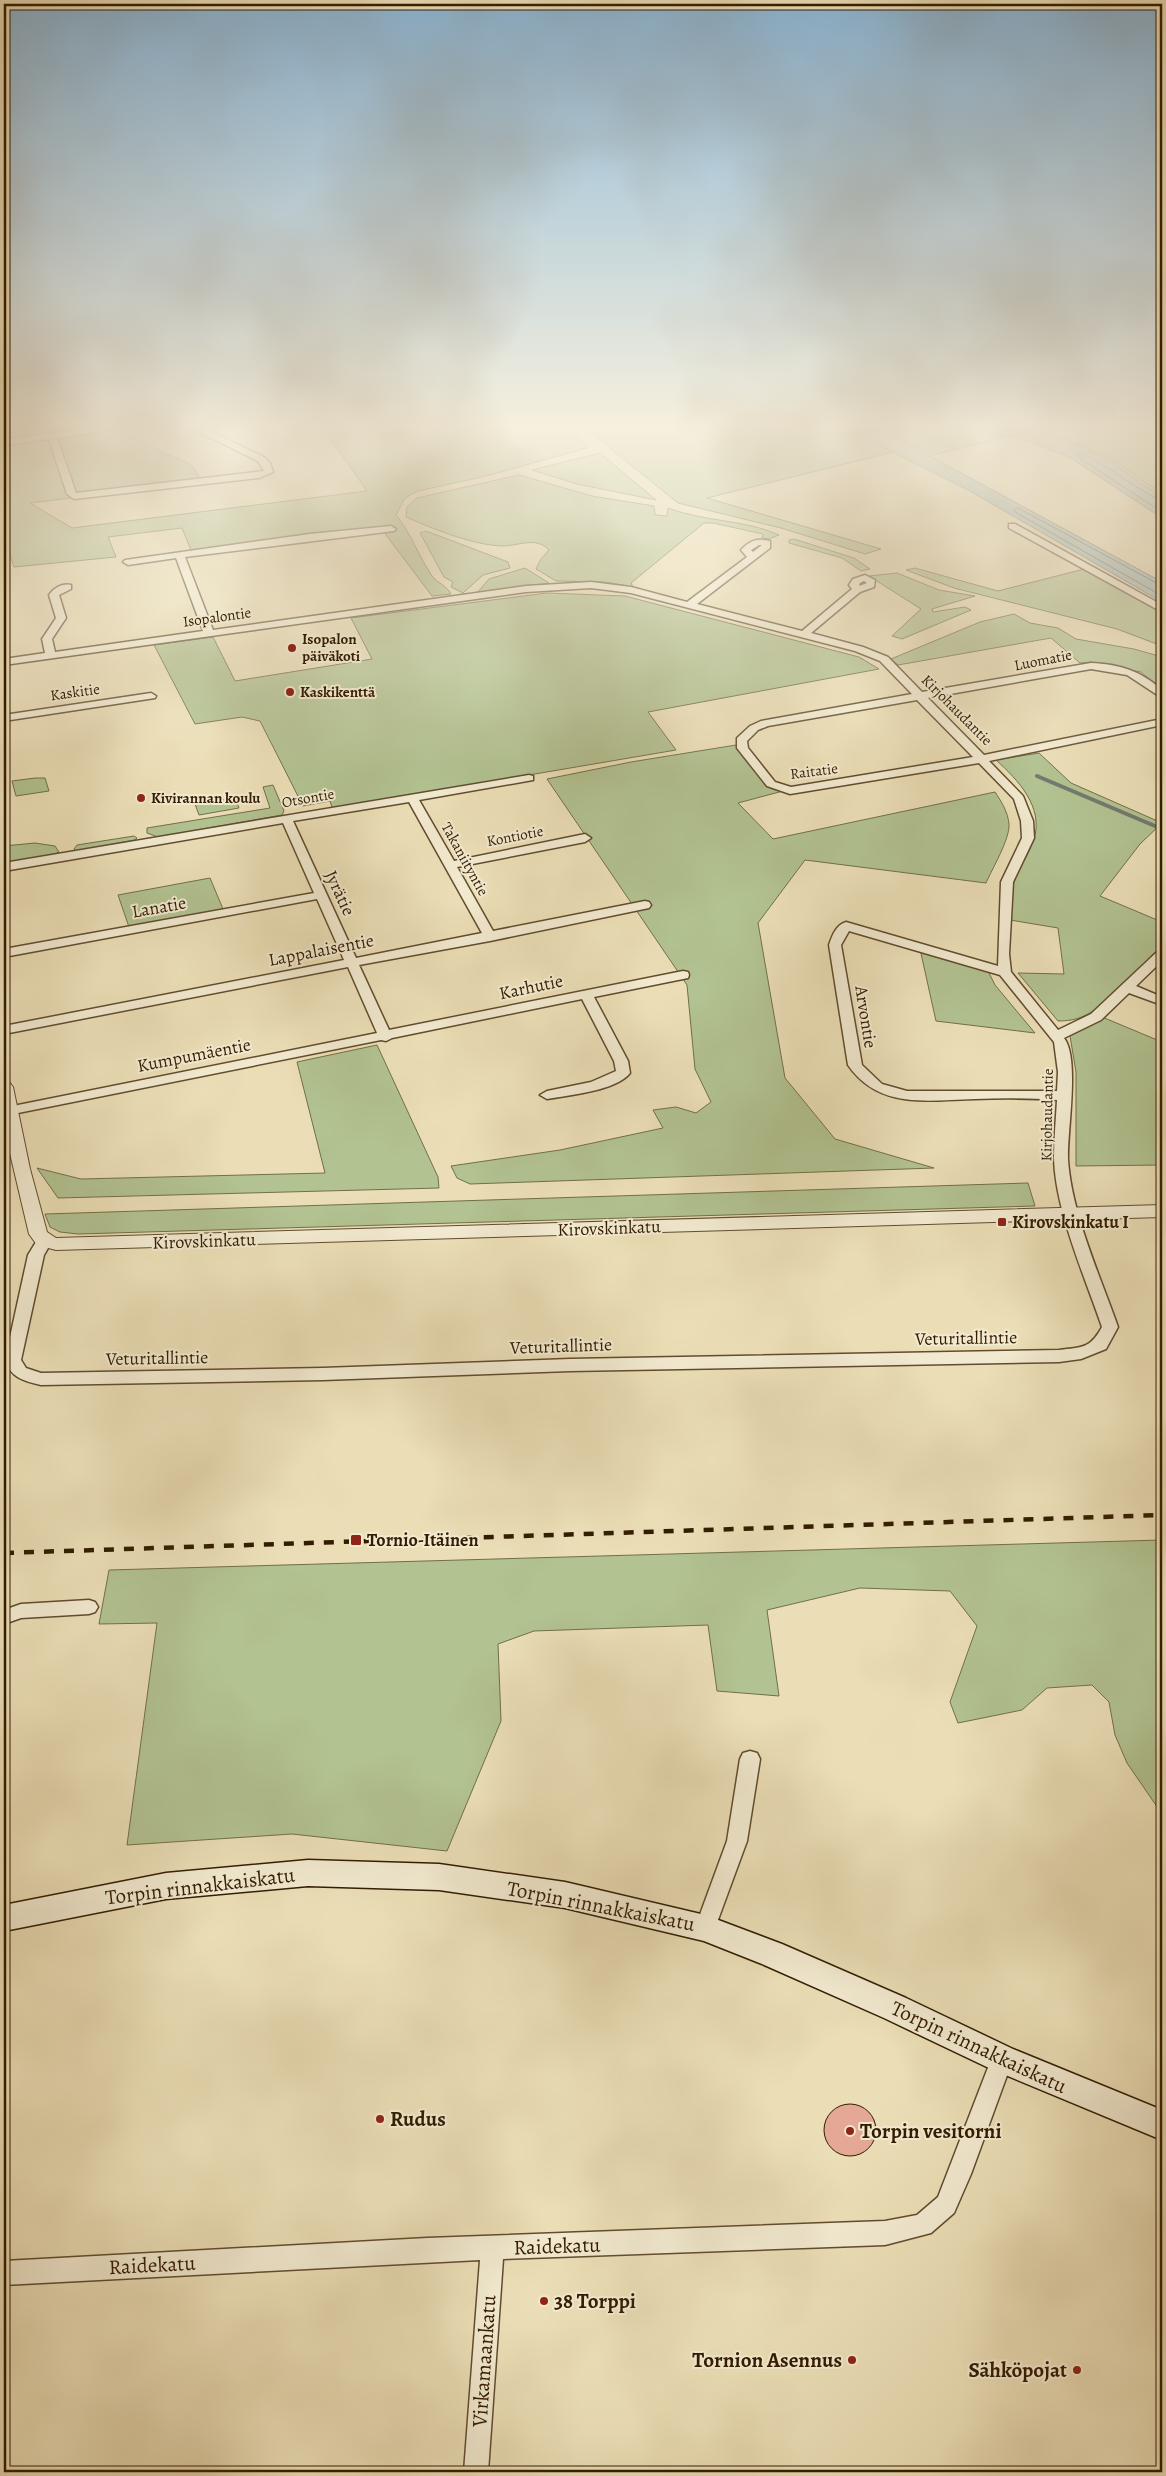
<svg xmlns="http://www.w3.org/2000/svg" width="1166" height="2476" font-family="Alegreya,serif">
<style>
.green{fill:#b2c291;stroke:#726f48}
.water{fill:#9fb9ba;stroke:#747a70}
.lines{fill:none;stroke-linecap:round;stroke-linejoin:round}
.shore{stroke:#696a5d;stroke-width:1}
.stream{stroke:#747a70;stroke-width:4}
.building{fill:#e5a796;stroke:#331c00}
.minor-casing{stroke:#614c2e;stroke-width:3}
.tertiary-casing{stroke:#614c2e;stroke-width:2}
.secondary-casing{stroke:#331c00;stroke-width:3}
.minor{fill:#f2ead0;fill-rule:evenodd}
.tertiary{fill:#f2ead0;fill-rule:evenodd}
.secondary{fill:#f2ead0;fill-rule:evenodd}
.rail{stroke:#331c00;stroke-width:4.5;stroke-dasharray:10 10;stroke-linecap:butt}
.poi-dot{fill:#8f2418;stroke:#f2ead0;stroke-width:2}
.labels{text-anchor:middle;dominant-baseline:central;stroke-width:4;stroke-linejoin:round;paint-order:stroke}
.far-street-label{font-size:15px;fill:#331c00;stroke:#f2ead0}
.far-poi-label{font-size:15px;font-weight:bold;fill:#331c00;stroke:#f2ead0;text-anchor:start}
.street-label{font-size:18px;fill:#331c00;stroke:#f2ead0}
.poi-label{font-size:18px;font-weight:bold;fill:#331c00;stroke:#f2ead0;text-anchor:start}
.near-street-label{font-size:21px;fill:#331c00;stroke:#f2ead0}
.near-poi-label{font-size:21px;font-weight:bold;fill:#331c00;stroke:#f2ead0;text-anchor:start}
</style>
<rect width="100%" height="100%" fill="#ebdeb6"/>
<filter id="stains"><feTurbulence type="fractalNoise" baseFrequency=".004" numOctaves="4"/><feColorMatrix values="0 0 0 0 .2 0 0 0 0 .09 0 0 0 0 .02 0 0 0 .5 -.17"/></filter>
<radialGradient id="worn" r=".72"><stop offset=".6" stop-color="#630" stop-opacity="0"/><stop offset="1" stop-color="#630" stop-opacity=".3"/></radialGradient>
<path class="green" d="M 4,428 L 120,428 L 123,434 L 192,465 L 202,482 L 30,503 L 72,528 L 367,491 L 332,441 L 313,428 L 568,428 L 586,444 L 587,448 L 486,476 L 418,491 L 405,498 L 396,515 C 411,533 418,555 432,576 C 437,583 446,585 451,594 L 432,596 L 383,531 L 193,555 L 182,528 L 108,537 L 116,557 L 14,567 L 4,537 Z
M 585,428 L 843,428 L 894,452 L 707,498 L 881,549 L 865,554 L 781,528 L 678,503 Z
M 879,428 L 973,428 L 1003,438 L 933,455 Z
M 1040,428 L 1162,428 L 1162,489 L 1156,490 L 1110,458 Z
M 600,453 L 656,500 L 577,484 L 532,470 Z
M 519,475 L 592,496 L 654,506 L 655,515 L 667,516 L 668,508 C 704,522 744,519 779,535 L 769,539 L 762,538 L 763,534 L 713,523 L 704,523 L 631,583 L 633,587 L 605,582 L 556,581 L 536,569 L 541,559 L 549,550 C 536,536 519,546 502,546 C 473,545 433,529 406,517 L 407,507 L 417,498 Z
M 426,531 L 508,562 L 510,568 L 483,575 L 463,593 L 451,587 L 453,582 L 444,577 L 420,533 Z
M 794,539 L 854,558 L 870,569 L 861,571 L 842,558 L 789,543 L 789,540 Z
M 525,568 L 549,583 L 477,593 L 489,579 Z
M 915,568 L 998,591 L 1084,569 L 1162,613 L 1162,646 L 1117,629 L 954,588 L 906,570 Z
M 897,573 L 939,590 L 975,596 L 932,609 L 933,612 L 965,607 L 971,610 L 902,639 L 892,636 L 921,609 L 869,576 Z
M 547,593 L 625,596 L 859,657 L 879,669 L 648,712 L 676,750 L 335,808 L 332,807 L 330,801 L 303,806 L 260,721 L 242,717 L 195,724 L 154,645 L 213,637 L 235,681 L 372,659 L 351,618 Z
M 1014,614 L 1030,623 L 1058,628 L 1076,639 L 1134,649 L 1162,657 L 1162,664 L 1157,667 L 1162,671 L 1162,690 L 1141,672 L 1091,662 L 1080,663 L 1051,638 L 898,665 L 891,659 L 980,622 Z
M 736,745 L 768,784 L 783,791 L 738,803 L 773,839 L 995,792 C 1001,801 1008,812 1009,824 C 1010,839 992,869 986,883 L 805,860 L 758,923 L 785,1078 L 835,1139 L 934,1168 L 470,1184 L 457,1178 L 451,1166 L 560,1150 L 663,1128 L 653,1110 L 676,1107 L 696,1113 L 711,1102 L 695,1069 L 687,985 L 547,779 L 631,762 Z
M 1039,753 L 1071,783 L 1162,823 L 1140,844 L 1100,896 L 1162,922 L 1162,945 C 1145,962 1105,1007 1084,1016 C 1075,1020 1067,1021 1058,1021 L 1018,973 L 1064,974 L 1058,928 L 1010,920 C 1011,908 1010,893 1014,882 C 1019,867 1029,854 1034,839 C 1044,807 1018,780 996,760 Z
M 35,778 L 45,778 L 49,791 L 16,796 L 12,781 Z
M 273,785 L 284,811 L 282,815 L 158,837 L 147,833 L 147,828 L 270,808 L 263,787 Z
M 235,798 L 239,808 L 199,815 L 195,804 Z
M 134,836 L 137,838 L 135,840 L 75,851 L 74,849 L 77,845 Z
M 35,843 L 55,846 L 59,852 L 50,856 L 4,864 L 4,846 Z
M 210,878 L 223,909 L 129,927 L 118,895 Z
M 920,949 L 987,969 L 995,985 L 1035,1033 L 936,1021 Z
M 1102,1017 L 1162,1042 L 1162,1165 L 1076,1166 L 1076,1072 L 1070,1036 L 1066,1032 Z
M 377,1045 L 438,1177 L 439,1188 L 58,1198 L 37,1168 L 81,1179 L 325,1173 L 297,1062 Z
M 1028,1183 L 1035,1206 L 78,1234 L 60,1232 L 50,1227 L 45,1214 Z
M 1162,1540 L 1162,1814 L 1127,1763 L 1115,1735 L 1109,1702 L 1092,1685 L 1047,1688 L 1022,1710 L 958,1723 L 950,1702 L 977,1626 L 950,1591 L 860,1588 L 767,1610 L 779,1696 L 717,1691 L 708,1625 L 534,1631 L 498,1644 L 501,1721 L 447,1851 L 292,1834 L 127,1845 L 157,1623 L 99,1624 L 109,1570 Z"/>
<path class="water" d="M 845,428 L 876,428 L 904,442 L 1162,582 L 1162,602 L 968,490 Z
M 979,428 L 1035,428 L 1056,436 L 1106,458 L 1162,497 L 1162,518 L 1071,458 L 1015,436 L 1004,437 Z"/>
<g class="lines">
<path class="shore" d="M 995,428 L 1016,431 L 1035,438 L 1038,435 L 1036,428
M 1162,501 C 1133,488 1110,466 1080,453 L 1077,454 L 1078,457 L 1162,512
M 1162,586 L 1018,508 L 1014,509 L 1015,512 L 1162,596"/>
<path class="stream" d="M 1037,776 L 1162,829"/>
</g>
<path class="building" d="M824 2130a26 26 0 1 1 52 0a26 26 0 1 1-52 0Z"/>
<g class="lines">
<g class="minor-casing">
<path id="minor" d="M 97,428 L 125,428 L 57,438 L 76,493 L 264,471 L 258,461 L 191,428 L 203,428 L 264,457 L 270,463 L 273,472 L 259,478 L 74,499 L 67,494 L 49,439 L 4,445 L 4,439 Z
M 1009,524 L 1015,524 L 1162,605 L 1162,612 L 1009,528 Z
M 391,526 L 396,529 L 394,531 L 185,557 L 213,630 L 526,586 L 591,582 L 631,587 L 687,602 L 747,557 L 741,550 C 750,540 758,538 770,541 L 770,548 L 697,604 L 802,631 L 852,589 L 849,585 L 853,579 L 865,575 L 875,580 L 874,587 L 860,592 L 811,633 L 863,647 L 888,657 L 922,692 L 1091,663 C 1119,664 1141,671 1162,690 L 1162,698 L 1127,675 L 1091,669 L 928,698 L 984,755 L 1162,719 L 1162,725 L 989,761 L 1023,796 L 1033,821 L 1034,838 L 1013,882 L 1009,954 L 1011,972 L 1058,1030 L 1091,1014 L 1158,951 L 1162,950 L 1162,961 L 1136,986 L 1162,997 L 1162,1005 L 1129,993 L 1101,1020 L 1064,1038 C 1080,1058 1067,1131 1068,1159 C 1071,1212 1100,1276 1118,1327 L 1106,1349 L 1081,1359 L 1059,1362 L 570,1371 L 323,1380 L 41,1385 C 24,1381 11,1378 5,1360 L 28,1255 L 39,1237 L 44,1236 L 52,1241 L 44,1255 L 21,1360 L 26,1368 L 41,1373 L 323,1368 L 570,1359 L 1059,1350 C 1082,1347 1090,1349 1102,1327 C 1085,1277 1055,1210 1054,1157 C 1054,1138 1056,1119 1057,1100 C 1030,1098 1003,1098 975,1099 C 928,1100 879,1110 848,1065 L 829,945 C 832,936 836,925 846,922 L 998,966 L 1001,882 L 1022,838 L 1021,821 L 1014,799 L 979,763 L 790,794 L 767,786 L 737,748 L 737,738 L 750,726 L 761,721 L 912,694 L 880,661 L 855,651 L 631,593 L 591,588 L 526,592 L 4,665 L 4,659 L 45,653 L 42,639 L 56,618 L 49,595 C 54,588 62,583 71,585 L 71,589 L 59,595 L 66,618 L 52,639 L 55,652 L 203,631 L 176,558 L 128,565 L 123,562 L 125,560 L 310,534 ZM 759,545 L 762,545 L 753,552 L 751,550 ZM 864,581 L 867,583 L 859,586 L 860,583 ZM 917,700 L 973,757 L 791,787 L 775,782 L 748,748 L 747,741 L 758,730 L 768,726 ZM 849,931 L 1000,975 L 1054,1042 L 1058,1072 L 1057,1091 L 907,1091 L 882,1084 L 862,1065 L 841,945 Z
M 151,693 L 156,696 L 155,698 L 4,721 L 4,715 Z
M 529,775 L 533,776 L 533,780 L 419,800 L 454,861 L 585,834 L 591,838 L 585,842 L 457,867 L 493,931 L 645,901 L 649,902 L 651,905 L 649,908 L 490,941 L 359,965 L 389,1030 L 683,971 L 688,972 L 689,975 L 688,978 L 594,997 L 628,1061 L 630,1073 C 616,1091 569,1095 547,1099 L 540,1095 L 547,1091 L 591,1082 L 616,1071 L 614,1061 L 582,999 L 392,1038 L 386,1041 L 381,1040 L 8,1115 L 4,1114 L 4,1108 L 8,1107 L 377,1033 L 348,967 L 4,1034 L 4,1026 L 344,960 L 317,899 L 4,957 L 4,949 L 314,893 L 283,823 L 4,871 L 4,863 ZM 409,802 L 482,933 L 356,958 L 293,821 Z
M 89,1600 L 95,1602 L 98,1607 L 95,1612 L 89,1614 L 21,1618 L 4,1624 L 4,1610 L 21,1604 Z
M 750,1751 L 757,1753 L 760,1759 L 747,1841 L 715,1928 L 712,1935 L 705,1937 L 698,1935 L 695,1928 L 727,1841 L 740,1759 L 743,1753 Z
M 1002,2049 L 1010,2052 L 1013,2059 L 971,2174 L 954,2213 L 931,2233 L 885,2245 L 503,2259 L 488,2472 L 464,2472 L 480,2260 L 4,2285 L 4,2261 L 427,2238 L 885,2221 L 917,2215 L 938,2197 L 994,2052 Z"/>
</g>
<g class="tertiary-casing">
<path id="tertiary" d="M 4,1082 L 10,1083 L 13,1087 L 30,1169 L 47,1232 L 56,1238 L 1162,1205 L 1162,1217 L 56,1250 L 37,1245 L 29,1234 L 4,1128 Z"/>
</g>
<g class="secondary-casing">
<path id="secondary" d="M 308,1860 L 439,1864 L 565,1882 L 705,1915 L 782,1944 L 906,1998 L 1013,2049 L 1162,2110 L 1162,2140 L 991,2069 L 884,2018 L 762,1964 L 704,1941 L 565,1908 L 439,1890 L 308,1886 L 166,1899 L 4,1931 L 4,1905 L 166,1873 Z"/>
</g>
<use href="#minor" class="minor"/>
<use href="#tertiary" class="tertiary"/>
<use href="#secondary" class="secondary"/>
<path class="rail" d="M 4,1553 L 1162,1515"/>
</g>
<linearGradient id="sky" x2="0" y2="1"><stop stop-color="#8bb6d6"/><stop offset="0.55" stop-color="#f6f0de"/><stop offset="1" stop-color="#f6f0de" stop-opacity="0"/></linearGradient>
<rect width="1166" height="775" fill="url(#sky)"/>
<g class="poi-dot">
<circle cx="292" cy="648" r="5"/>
<circle cx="290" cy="692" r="5"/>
<circle cx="141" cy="798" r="5"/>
<rect x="997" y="1217" width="10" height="10" rx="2.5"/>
<rect x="350" y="1534" width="12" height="12" rx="2.5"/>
<circle cx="380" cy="2119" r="5"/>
<circle cx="850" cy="2131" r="5"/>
<circle cx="544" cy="2301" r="5"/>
<circle cx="852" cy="2360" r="5"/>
<circle cx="1077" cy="2370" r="5"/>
</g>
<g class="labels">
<g class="far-street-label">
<text transform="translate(217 617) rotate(-8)">Isopalontie</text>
<text transform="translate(1043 660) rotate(-11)">Luomatie</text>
<text transform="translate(75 692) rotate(-8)">Kaskitie</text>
<text transform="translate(957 710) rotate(45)">Kirjohaudantie</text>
<text transform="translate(814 771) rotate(-7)">Raitatie</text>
<text transform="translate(308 798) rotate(-10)">Otsontie</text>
<text transform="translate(515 836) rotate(-11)">Kontiotie</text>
<text transform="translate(465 859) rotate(61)">Takaniityntie</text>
<text transform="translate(1047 1115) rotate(-89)">Kirjohaudantie</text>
</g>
<g class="far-poi-label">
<text x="302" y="639">Isopalon<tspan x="302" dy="17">päiväkoti</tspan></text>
<text x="300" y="692">Kaskikenttä</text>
<text x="151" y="798">Kivirannan koulu</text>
</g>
<g class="street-label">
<text transform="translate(340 893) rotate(65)">Jyrätie</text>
<text transform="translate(159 907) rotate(-10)">Lanatie</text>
<text transform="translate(321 950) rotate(-11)">Lappalaisentie</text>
<text transform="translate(531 987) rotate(-12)">Karhutie</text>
<text transform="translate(866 1017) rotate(81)">Arvontie</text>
<text transform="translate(194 1055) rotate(-11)">Kumpumäentie</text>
<text transform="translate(609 1228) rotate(-2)">Kirovskinkatu</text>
<text transform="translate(204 1241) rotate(-2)">Kirovskinkatu</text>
<text transform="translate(966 1338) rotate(-1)">Veturitallintie</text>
<text transform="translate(561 1346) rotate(-2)">Veturitallintie</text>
<text transform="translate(157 1358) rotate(-1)">Veturitallintie</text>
</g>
<g class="poi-label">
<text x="1012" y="1222">Kirovskinkatu I</text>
<text x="367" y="1540">Tornio-Itäinen</text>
</g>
<g class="near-street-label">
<text transform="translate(200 1886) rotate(-7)">Torpin rinnakkaiskatu</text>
<text transform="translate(601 1906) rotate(11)">Torpin rinnakkaiskatu</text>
<text transform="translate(979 2047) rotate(25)">Torpin rinnakkaiskatu</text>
<text transform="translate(557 2246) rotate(-2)">Raidekatu</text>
<text transform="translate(152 2265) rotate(-3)">Raidekatu</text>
<text transform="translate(484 2361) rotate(-86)">Virkamaankatu</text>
</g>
<g class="near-poi-label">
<text x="390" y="2119">Rudus</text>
<text x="860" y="2131">Torpin vesitorni</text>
<text x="554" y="2301">38 Torppi</text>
<text x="842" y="2360" text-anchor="end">Tornion Asennus</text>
<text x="1067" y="2370" text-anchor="end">Sähköpojat</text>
</g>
</g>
<rect width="1166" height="2476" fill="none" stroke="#ebdeb6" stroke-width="20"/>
<rect x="5" y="5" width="1156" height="2466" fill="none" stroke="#331c00" stroke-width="2.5"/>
<rect x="10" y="10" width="1146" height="2456" fill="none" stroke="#331c00"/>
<rect width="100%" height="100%" filter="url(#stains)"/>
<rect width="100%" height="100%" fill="url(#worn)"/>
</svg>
